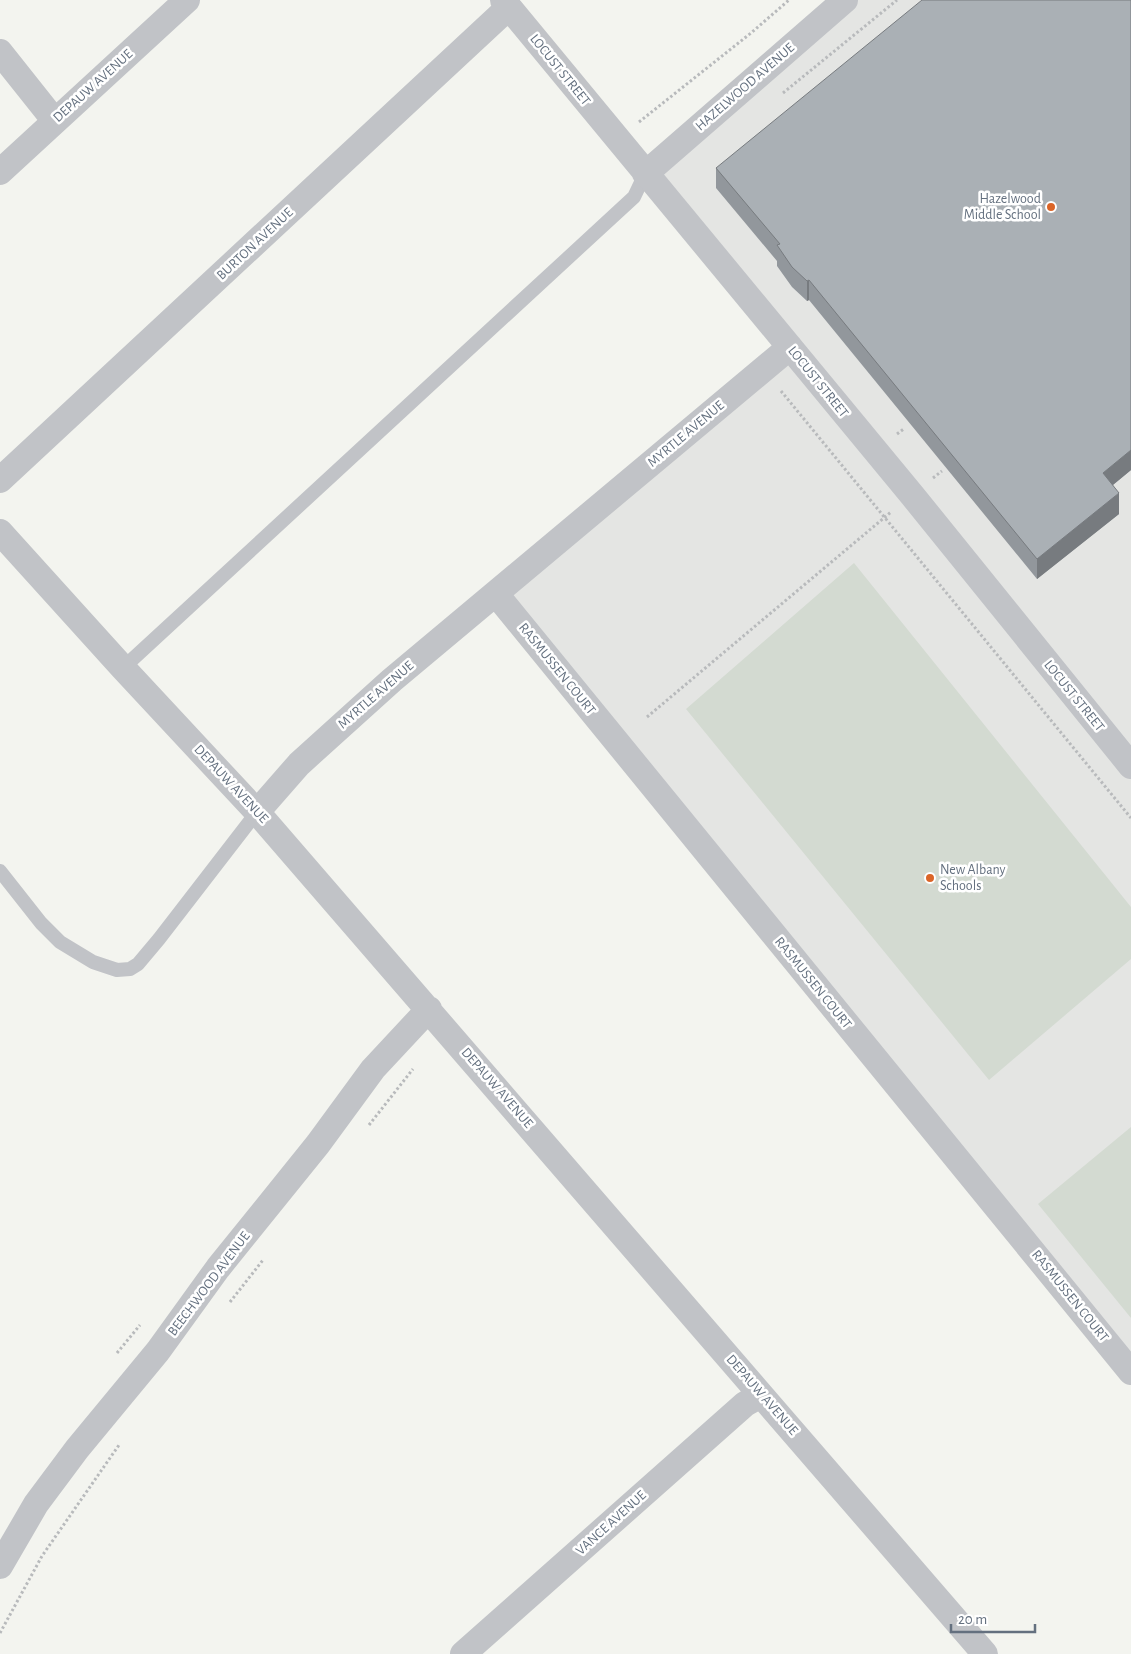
<svg xmlns="http://www.w3.org/2000/svg" width="1131" height="1654" font-family="'Alegreya Sans',sans-serif">
<style>
.built{fill:#e4e5e3}
.green{fill:#d3dad1}
.lines{fill:none;stroke-linecap:round;stroke-linejoin:round}
.path{stroke:#b8babc;stroke-width:3;stroke-dasharray:2.5 2.5;stroke-linecap:butt}
.service{stroke:#c1c3c7;stroke-width:14}
.minor{stroke:#c1c3c7;stroke-width:26}
.wall{fill:#92979c}
.shaded-wall{fill:#777b7f}
.building{fill:#aab0b5;stroke:#777b7f}
.poi-dot{fill:#db6528;stroke:#fff;stroke-width:2}
.labels{text-anchor:middle;dominant-baseline:central;stroke-width:5;stroke-linejoin:round;paint-order:stroke}
.street-label{font-size:14px;fill:#64707f;stroke:#fff}
.poi-label{font-size:14px;fill:#64707f;stroke:#fff;text-anchor:end}
</style>
<rect width="100%" height="100%" fill="#f3f4ef"/>
<path class="built" d="M 849,0 L 1131,0 L 1131,1382 L 496,594 L 789,347 L 645,174 Z"/>
<path class="green" d="M 854,563 L 1131,907 L 1131,959 L 989,1080 L 686,709 Z
M 1131,1127 L 1131,1318 L 1038,1204 Z"/>
<g class="lines">
<path class="path" d="M 783,93 L 897,0
M 639,122 L 751,33 L 789,0
M 781,391 L 1131,818
M 897,434 L 905,428
M 933,478 L 942,471
M 647,717 L 891,512
M 369,1125 L 413,1069
M 230,1302 L 263,1260
M 117,1353 L 140,1325
M 0,1633 L 42,1556 L 119,1445"/>
<path class="service" d="M 123,668 L 634,197 L 645,174
M 0,871 L 41,923 L 60,942 L 93,962 L 117,970 L 130,969 L 138,964 L 159,939 L 257,812"/>
<path class="minor" d="M 503,0 L 912,495 L 1131,766
M 0,52 L 54,120
M 0,172 L 187,0
M 645,174 L 845,0
M 0,480 L 509,7
M 0,532 L 123,668 L 257,812 L 985,1654
M 496,594 L 1131,1372
M 257,812 L 299,764 L 392,680 L 790,347
M 0,1566 L 36,1504 L 77,1449 L 158,1351 L 218,1268 L 318,1144 L 373,1069 L 429,1009
M 463,1654 L 745,1404 L 761,1395"/>
</g>
<path class="wall" d="M 1131,0 L 1131,470 L 1113,485 L 1119,514 L 1037,579 L 809,300 L 807,301 L 792,287 L 777,266 L 777,261 L 716,188 L 716,168 Z"/>
<path class="shaded-wall" d="M 809,280 L 809,300 L 807,301 L 807,281 Z
M 1131,450 L 1131,470 L 1103,493 L 1103,473 Z
M 1119,493 L 1119,514 L 1037,579 L 1037,559 Z"/>
<path class="building" d="M 922,0 L 1131,0 L 1131,450 L 1103,473 L 1119,493 L 1037,559 L 809,280 L 807,281 L 792,267 L 777,245 L 780,244 L 716,168 Z"/>
<g class="poi-dot">
<circle cx="1051" cy="207" r="5"/>
<circle cx="930" cy="878" r="5"/>
</g>
<g class="labels">
<g class="street-label">
<text transform="translate(560 70) rotate(51)">LOCUST STREET</text>
<text transform="translate(93 86) rotate(-42)">DEPAUW AVENUE</text>
<text transform="translate(745 87) rotate(-41)">HAZELWOOD AVENUE</text>
<text transform="translate(255 244) rotate(-43)">BURTON AVENUE</text>
<text transform="translate(818 382) rotate(51)">LOCUST STREET</text>
<text transform="translate(686 434) rotate(-40)">MYRTLE AVENUE</text>
<text transform="translate(557 669) rotate(51)">RASMUSSEN COURT</text>
<text transform="translate(376 695) rotate(-41)">MYRTLE AVENUE</text>
<text transform="translate(1074 696) rotate(51)">LOCUST STREET</text>
<text transform="translate(231 784) rotate(47)">DEPAUW AVENUE</text>
<text transform="translate(813 983) rotate(51)">RASMUSSEN COURT</text>
<text transform="translate(497 1088) rotate(49)">DEPAUW AVENUE</text>
<text transform="translate(209 1284) rotate(-53)">BEECHWOOD AVENUE</text>
<text transform="translate(1070 1296) rotate(51)">RASMUSSEN COURT</text>
<text transform="translate(762 1395) rotate(49)">DEPAUW AVENUE</text>
<text transform="translate(611 1523) rotate(-42)">VANCE AVENUE</text>
</g>
<g class="poi-label">
<text x="1041" y="199">Hazelwood<tspan x="1041" dy="16">Middle School</tspan></text>
<text x="940" y="870" text-anchor="start">New Albany<tspan x="940" dy="16">Schools</tspan></text>
</g>
</g>
<path d="M951 1624v8h84v-8" fill="none" stroke="#64707f" stroke-width="2.5"/>
<text x="958" y="1624" font-size="15" fill="#64707f" stroke="#ffffff" stroke-width="4" paint-order="stroke">20 m</text>
</svg>
